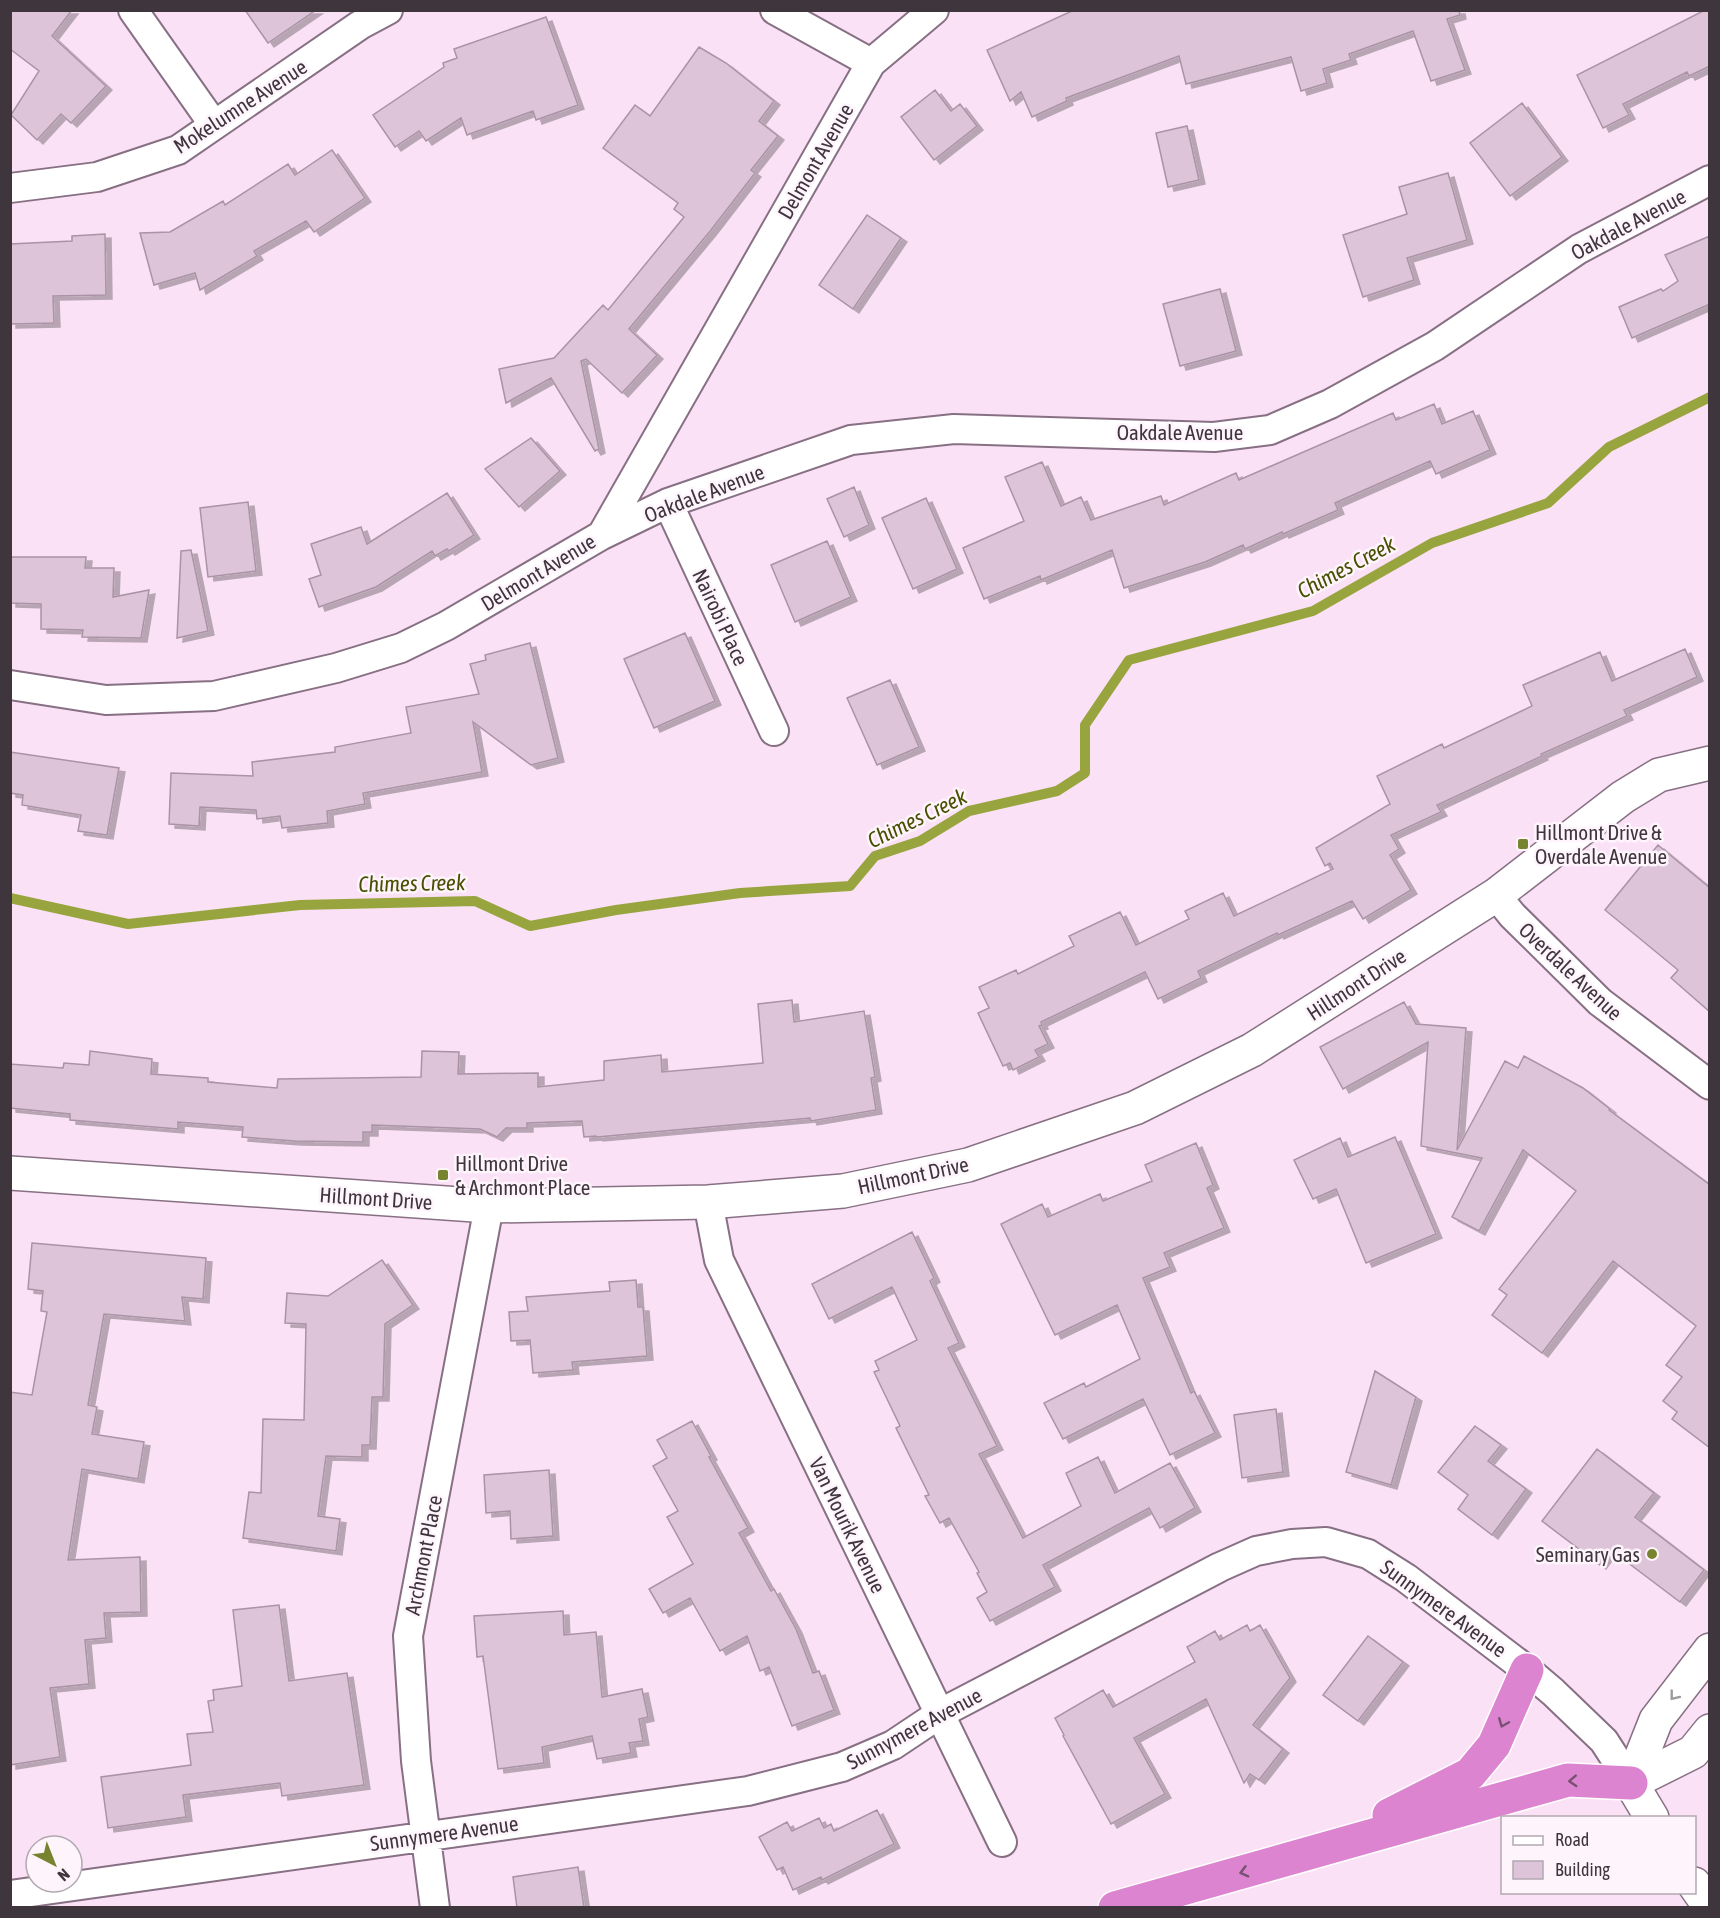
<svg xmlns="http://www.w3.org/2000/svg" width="1720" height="1918" font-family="'Asap Condensed',sans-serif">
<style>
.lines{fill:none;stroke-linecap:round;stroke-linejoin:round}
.stream{stroke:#98a53f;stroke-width:10}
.building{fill:#ddc4d8;stroke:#ab93a6;stroke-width:1.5;filter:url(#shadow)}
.minor-casing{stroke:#877083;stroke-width:32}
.tertiary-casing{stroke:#877083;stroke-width:36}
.motorway-casing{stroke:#fff;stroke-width:36}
.minor{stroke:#fff;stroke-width:28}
.tertiary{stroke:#fff;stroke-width:33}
.motorway{stroke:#dd84d0;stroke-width:33}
.oneway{stroke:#9f9a9e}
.oneway2{stroke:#765170}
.poi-dot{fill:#78832f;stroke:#fef4fc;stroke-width:2}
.labels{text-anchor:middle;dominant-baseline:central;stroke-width:5;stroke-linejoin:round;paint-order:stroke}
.street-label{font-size:21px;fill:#3f353d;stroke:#fef4fc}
.poi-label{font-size:21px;fill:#3f353d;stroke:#fef4fc;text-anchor:start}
.water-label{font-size:22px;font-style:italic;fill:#485000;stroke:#fef4fc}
</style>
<defs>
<filter id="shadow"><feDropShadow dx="6" dy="4" stdDeviation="0" flood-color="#0004"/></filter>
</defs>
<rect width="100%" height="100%" fill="#fbe1f6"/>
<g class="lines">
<path class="stream" d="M 10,898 L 128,924 L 300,905 L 475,901 L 530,926 L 616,910 L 740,893 L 850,886 L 875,856 L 920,841 L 969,811 L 1057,791 L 1085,773 L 1085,725 L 1129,660 L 1313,611 L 1432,543 L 1548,503 L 1609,447 L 1710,397"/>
</g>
<path class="building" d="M 10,10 L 72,10 L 52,36 L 106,86 L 71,123 L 61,114 L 37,140 L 11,115 L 39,71 L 10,49 Z
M 245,10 L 316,10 L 268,43 Z
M 1074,10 L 1459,10 L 1460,15 L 1447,19 L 1465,70 L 1431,81 L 1413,31 L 1349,54 L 1351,60 L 1323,69 L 1327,83 L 1301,91 L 1291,57 L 1186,84 L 1179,56 L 1066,98 L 1067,101 L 1032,117 L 1021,92 L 1010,101 L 987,50 Z
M 1705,10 L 1710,10 L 1710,66 L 1689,76 L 1687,72 L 1623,104 L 1629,115 L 1603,128 L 1577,75 Z
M 546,17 L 578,105 L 536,120 L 533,111 L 467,135 L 461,118 L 426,141 L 419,131 L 395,147 L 373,115 L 444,67 L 443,63 L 457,58 L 454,49 Z
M 699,47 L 726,63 L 774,101 L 759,121 L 778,136 L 751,170 L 755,173 L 711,230 L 629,329 L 657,355 L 622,393 L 586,359 L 581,361 L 599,449 L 595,451 L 551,378 L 506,403 L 499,369 L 554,358 L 603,305 L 608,310 L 684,217 L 674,209 L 678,203 L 603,148 L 635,105 L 650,116 Z
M 935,90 L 951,111 L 960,104 L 977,126 L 934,160 L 901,117 Z
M 1522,103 L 1562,157 L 1510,196 L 1470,143 Z
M 1187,126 L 1199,180 L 1168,187 L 1156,133 Z
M 332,150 L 365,198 L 314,232 L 306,221 L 254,251 L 257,256 L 200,290 L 195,273 L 154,285 L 140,233 L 170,232 L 223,201 L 225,205 L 288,164 L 295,175 Z
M 1448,173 L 1467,240 L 1407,258 L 1414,280 L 1363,297 L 1343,235 L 1407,214 L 1399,187 Z
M 867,215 L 901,238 L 853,309 L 819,285 Z
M 105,234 L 106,295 L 53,296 L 54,323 L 10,324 L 10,244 L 72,241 L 72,236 Z
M 1710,236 L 1710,304 L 1632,338 L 1619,307 L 1661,289 L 1663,291 L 1678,281 L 1665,255 Z
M 1220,289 L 1236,351 L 1180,366 L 1163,304 Z
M 1434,404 L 1442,424 L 1473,411 L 1490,450 L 1436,474 L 1430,461 L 1335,503 L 1338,510 L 1283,534 L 1282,532 L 1245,549 L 1243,545 L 1205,562 L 1124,588 L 1112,550 L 1041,580 L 1040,576 L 984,599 L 963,548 L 1024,521 L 1005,477 L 1042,462 L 1061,506 L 1081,497 L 1091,520 L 1161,496 L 1164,505 L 1236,473 L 1239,480 L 1393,413 L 1396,420 Z
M 531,438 L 560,471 L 519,507 L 485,469 Z
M 854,487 L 869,525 L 844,537 L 827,499 Z
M 447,493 L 474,535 L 449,551 L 447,549 L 435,556 L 432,551 L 376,587 L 319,607 L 309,579 L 321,575 L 311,544 L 361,527 L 367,544 Z
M 926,498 L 957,569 L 913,589 L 882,518 Z
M 248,502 L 256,571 L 208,577 L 200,508 Z
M 827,541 L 851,597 L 795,622 L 771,565 Z
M 191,550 L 208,631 L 177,638 L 181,551 Z
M 10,557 L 86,557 L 85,568 L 114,568 L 113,597 L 149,590 L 141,638 L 82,637 L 83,630 L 41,629 L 41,604 L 10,603 Z
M 685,633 L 715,701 L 654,728 L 624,659 Z
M 530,643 L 558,758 L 531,765 L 473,722 L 482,772 L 363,793 L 365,804 L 327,811 L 328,823 L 282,828 L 280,816 L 257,819 L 256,810 L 200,807 L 199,826 L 169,824 L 171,773 L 253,776 L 252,762 L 335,752 L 335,747 L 411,733 L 406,707 L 479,694 L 470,664 L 486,660 L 485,655 Z
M 1685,649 L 1697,677 L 1624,710 L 1627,716 L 1541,754 L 1542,756 L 1437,805 L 1441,812 L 1391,835 L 1399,849 L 1390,855 L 1411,890 L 1363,919 L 1352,901 L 1278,935 L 1277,933 L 1198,971 L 1201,978 L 1158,999 L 1145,972 L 1041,1022 L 1042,1025 L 1039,1026 L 1048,1044 L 1035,1050 L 1039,1057 L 1013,1070 L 1010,1063 L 1003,1066 L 978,1013 L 989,1008 L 979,987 L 1016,970 L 1018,974 L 1074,946 L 1069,936 L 1120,912 L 1136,945 L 1189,919 L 1185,911 L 1223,893 L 1234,916 L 1333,869 L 1330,863 L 1325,866 L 1316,848 L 1390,804 L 1377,776 L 1442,744 L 1444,748 L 1532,706 L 1523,685 L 1600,652 L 1612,681 Z
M 890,680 L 919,747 L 877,765 L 847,698 Z
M 10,752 L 119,768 L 107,835 L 78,831 L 81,815 L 22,805 L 23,795 L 10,793 Z
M 1658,845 L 1710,888 L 1710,1012 L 1671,978 L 1678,970 L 1605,910 Z
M 792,1000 L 794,1022 L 864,1011 L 875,1077 L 871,1078 L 876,1110 L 811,1121 L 810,1118 L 597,1137 L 596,1136 L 584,1137 L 582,1121 L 527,1123 L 527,1128 L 506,1128 L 497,1137 L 480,1129 L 372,1125 L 372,1132 L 363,1132 L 363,1142 L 295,1141 L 242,1137 L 243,1127 L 178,1122 L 178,1129 L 70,1120 L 70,1114 L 10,1108 L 10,1064 L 63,1068 L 64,1063 L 89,1065 L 90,1051 L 152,1059 L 151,1074 L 208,1078 L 208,1082 L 277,1088 L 278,1079 L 421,1077 L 422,1051 L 459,1052 L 458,1074 L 538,1073 L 538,1087 L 604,1080 L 604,1061 L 661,1055 L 662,1072 L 763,1063 L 758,1004 Z
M 1404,1002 L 1416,1024 L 1466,1028 L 1457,1150 L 1505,1061 L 1518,1068 L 1524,1056 L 1583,1088 L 1610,1109 L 1609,1110 L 1710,1185 L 1710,1448 L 1672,1419 L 1677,1412 L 1663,1401 L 1682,1377 L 1666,1365 L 1696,1326 L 1613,1261 L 1542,1353 L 1492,1315 L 1507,1295 L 1499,1289 L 1576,1191 L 1523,1150 L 1479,1231 L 1452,1217 L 1482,1158 L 1421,1146 L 1428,1042 L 1343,1089 L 1320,1047 Z
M 1395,1137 L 1436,1234 L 1366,1263 L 1336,1189 L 1313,1199 L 1294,1160 L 1340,1138 L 1348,1157 Z
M 1196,1143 L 1213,1185 L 1207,1188 L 1224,1228 L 1164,1253 L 1170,1267 L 1143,1278 L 1191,1393 L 1194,1391 L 1215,1433 L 1170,1455 L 1143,1399 L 1063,1439 L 1044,1403 L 1084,1383 L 1086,1387 L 1140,1359 L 1117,1305 L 1055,1335 L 1001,1224 L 1042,1204 L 1048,1217 L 1100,1194 L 1103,1201 L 1152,1181 L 1145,1165 Z
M 912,1232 L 934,1278 L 930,1281 L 959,1343 L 948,1348 L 997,1446 L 979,1454 L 1023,1538 L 1081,1506 L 1066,1473 L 1098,1457 L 1115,1493 L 1170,1463 L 1195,1508 L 1160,1528 L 1149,1508 L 1043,1565 L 1055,1587 L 990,1621 L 977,1598 L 987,1592 L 977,1573 L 979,1572 L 949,1518 L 940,1523 L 925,1496 L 929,1495 L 896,1428 L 900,1426 L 874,1372 L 879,1370 L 875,1361 L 917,1340 L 892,1287 L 829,1319 L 812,1284 Z
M 32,1243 L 206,1258 L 203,1299 L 182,1297 L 185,1321 L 104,1314 L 88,1405 L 97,1407 L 92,1434 L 144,1442 L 138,1479 L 82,1469 L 68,1560 L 140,1557 L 141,1612 L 104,1613 L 106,1638 L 85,1640 L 89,1684 L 50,1688 L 60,1757 L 10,1765 L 10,1392 L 32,1395 L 47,1312 L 41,1311 L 43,1291 L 28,1289 Z
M 382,1260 L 413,1305 L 385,1324 L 383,1397 L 372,1397 L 370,1445 L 362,1445 L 362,1457 L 326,1456 L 318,1516 L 340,1519 L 336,1551 L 243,1538 L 249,1492 L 261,1493 L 263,1419 L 304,1420 L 306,1324 L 285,1323 L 287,1293 L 328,1296 Z
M 636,1280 L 638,1307 L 643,1307 L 647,1356 L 572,1362 L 573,1370 L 533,1373 L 530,1340 L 511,1341 L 509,1312 L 528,1311 L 526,1297 L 610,1291 L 609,1282 Z
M 1375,1371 L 1416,1397 L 1391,1485 L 1346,1472 Z
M 1276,1409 L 1283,1472 L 1242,1478 L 1234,1415 Z
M 692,1421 L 711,1456 L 709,1457 L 748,1528 L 739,1533 L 771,1591 L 774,1589 L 796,1629 L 813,1673 L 819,1671 L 834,1710 L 792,1726 L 769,1667 L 760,1671 L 747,1636 L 720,1651 L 690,1598 L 663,1613 L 649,1589 L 693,1564 L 667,1517 L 678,1511 L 653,1466 L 667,1458 L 657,1440 Z
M 1475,1426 L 1501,1445 L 1488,1461 L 1526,1489 L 1492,1535 L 1458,1509 L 1468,1495 L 1438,1472 Z
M 1597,1449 L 1654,1493 L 1635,1517 L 1704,1570 L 1680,1602 L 1611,1550 L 1600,1565 L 1542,1521 Z
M 549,1470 L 553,1536 L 511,1539 L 510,1511 L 486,1513 L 484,1475 Z
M 279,1605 L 289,1681 L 347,1673 L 364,1785 L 282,1796 L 280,1783 L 183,1795 L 186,1817 L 108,1828 L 101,1777 L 191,1765 L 187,1734 L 213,1732 L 208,1701 L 214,1700 L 213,1690 L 242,1686 L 233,1610 Z
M 563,1611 L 564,1635 L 596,1632 L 602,1697 L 642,1689 L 648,1717 L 639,1719 L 643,1741 L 629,1743 L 631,1753 L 597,1759 L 592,1736 L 542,1747 L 544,1763 L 498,1769 L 483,1656 L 477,1657 L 474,1616 Z
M 1247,1625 L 1250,1631 L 1260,1625 L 1290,1678 L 1253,1725 L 1283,1749 L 1259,1780 L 1250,1774 L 1244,1783 L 1206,1699 L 1134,1738 L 1165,1794 L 1111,1824 L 1063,1736 L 1064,1735 L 1055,1718 L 1103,1690 L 1113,1707 L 1195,1662 L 1187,1647 L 1215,1631 L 1220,1640 Z
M 1368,1636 L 1403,1662 L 1358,1721 L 1323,1695 Z
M 877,1810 L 894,1844 L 822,1880 L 821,1877 L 793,1890 L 783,1867 L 777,1870 L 759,1837 L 787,1822 L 792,1831 L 819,1818 L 824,1828 L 831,1824 L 834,1831 Z
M 578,1867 L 584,1908 L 517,1908 L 513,1877 Z"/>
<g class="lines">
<g class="minor-casing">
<path id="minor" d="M 133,10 L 214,125
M 775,10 L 871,63
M 10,188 L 97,177 L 178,150 L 360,25 L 388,10
M 668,503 L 774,731
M 602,535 L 668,503 L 851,440 L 954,429 L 1214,437 L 1270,430 L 1330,404 L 1435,346 L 1579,249 L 1710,180
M 10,685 L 106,700 L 214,696 L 336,668 L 401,648 L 446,626 L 602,535 L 871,63 L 934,10
M 1496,895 L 1512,915 L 1600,1002 L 1710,1085
M 708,1202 L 719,1260 L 1002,1842
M 10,1895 L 748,1791 L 842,1767 L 893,1745 L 941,1713 L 1220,1567 L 1256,1551 L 1292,1544 L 1326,1542 L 1368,1554 L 1406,1578 L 1527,1670 L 1553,1692 L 1604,1741 L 1631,1783
M 435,1908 L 416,1761 L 408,1636 L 489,1206"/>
</g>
<g class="tertiary-casing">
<path id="tertiary" d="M 10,1173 L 489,1206 L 708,1202 L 843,1191 L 968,1165 L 1135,1108 L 1252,1050 L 1496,895 L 1623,797 L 1659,775 L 1710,763
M 1631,1783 L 1656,1720 L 1710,1650
M 1631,1783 L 1693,1752 L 1710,1731
M 1631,1783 L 1652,1818
M 1694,1884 L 1710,1907"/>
</g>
<g class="motorway-casing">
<path id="motorway" d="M 1389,1815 L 1470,1774 L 1494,1745 L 1527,1670
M 1115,1908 L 1568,1780 L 1631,1783"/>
</g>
<use href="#minor" class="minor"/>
<use href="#tertiary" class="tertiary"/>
<use href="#motorway" class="motorway"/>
</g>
<defs><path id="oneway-chevron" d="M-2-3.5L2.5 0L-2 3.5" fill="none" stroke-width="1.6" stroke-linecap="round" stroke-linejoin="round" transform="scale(1.5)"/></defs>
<use class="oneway" href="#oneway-chevron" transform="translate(1674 1696) rotate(128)"/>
<g class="oneway2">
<use href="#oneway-chevron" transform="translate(1503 1723) rotate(112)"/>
<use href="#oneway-chevron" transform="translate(1573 1781) rotate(177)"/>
<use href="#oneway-chevron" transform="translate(1244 1872) rotate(165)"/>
</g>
<g class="poi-dot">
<rect x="1517" y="838" width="12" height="12" rx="3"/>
<rect x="437" y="1169" width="12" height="12" rx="3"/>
<circle cx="1652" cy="1554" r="6"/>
</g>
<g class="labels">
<g class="street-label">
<text transform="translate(240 106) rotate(-33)">Mokelumne Avenue</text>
<text transform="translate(815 161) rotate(-60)">Delmont Avenue</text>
<text transform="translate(1628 224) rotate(-28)">Oakdale Avenue</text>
<text x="1180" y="432">Oakdale Avenue</text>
<text transform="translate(704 493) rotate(-21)">Oakdale Avenue</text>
<text transform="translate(538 572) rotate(-31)">Delmont Avenue</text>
<text transform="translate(721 617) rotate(65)">Nairobi Place</text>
<text transform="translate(1571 971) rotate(43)">Overdale Avenue</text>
<text transform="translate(1356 984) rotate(-33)">Hillmont Drive</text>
<text transform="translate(913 1175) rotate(-12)">Hillmont Drive</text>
<text transform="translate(376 1198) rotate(4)">Hillmont Drive</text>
<text transform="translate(848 1525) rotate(64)">Van Mourik Avenue</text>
<text transform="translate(423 1555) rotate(-79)">Archmont Place</text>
<text transform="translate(1444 1608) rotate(36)">Sunnymere Avenue</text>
<text transform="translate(914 1728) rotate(-28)">Sunnymere Avenue</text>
<text transform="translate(444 1833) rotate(-8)">Sunnymere Avenue</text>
</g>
<g class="poi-label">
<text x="1535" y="832">Hillmont Drive &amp;<tspan x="1535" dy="24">Overdale Avenue</tspan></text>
<text x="455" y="1163">Hillmont Drive<tspan x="455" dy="24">&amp; Archmont Place</tspan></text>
<text x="1640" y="1554" text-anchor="end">Seminary Gas</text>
</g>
<g class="water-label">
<text transform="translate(1346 567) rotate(-28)">Chimes Creek</text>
<text transform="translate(917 818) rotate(-26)">Chimes Creek</text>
<text transform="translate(412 883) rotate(-1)">Chimes Creek</text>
</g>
</g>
<rect width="1720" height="1918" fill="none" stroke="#3f353d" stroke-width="24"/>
<rect x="1501" y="1816" width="195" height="78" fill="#fef4fc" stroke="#b2a8b0" stroke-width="1.5"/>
<rect x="1513" y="1836" width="30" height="9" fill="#ffffff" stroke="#b2a8b0" stroke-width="1.5"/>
<text x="1555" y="1846" font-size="18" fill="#3f353d">Road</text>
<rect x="1513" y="1861" width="30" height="18" fill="#ddc4d8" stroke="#b2a8b0" stroke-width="1.5"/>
<text x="1555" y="1876" font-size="18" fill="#3f353d">Building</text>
<g transform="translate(54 1864) rotate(138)"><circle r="28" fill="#fef4fc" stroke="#b2a8b0" stroke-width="1.5"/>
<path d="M0-4.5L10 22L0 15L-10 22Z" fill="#78832f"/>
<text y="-9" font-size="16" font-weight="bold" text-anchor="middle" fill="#3f353d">N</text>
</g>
</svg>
